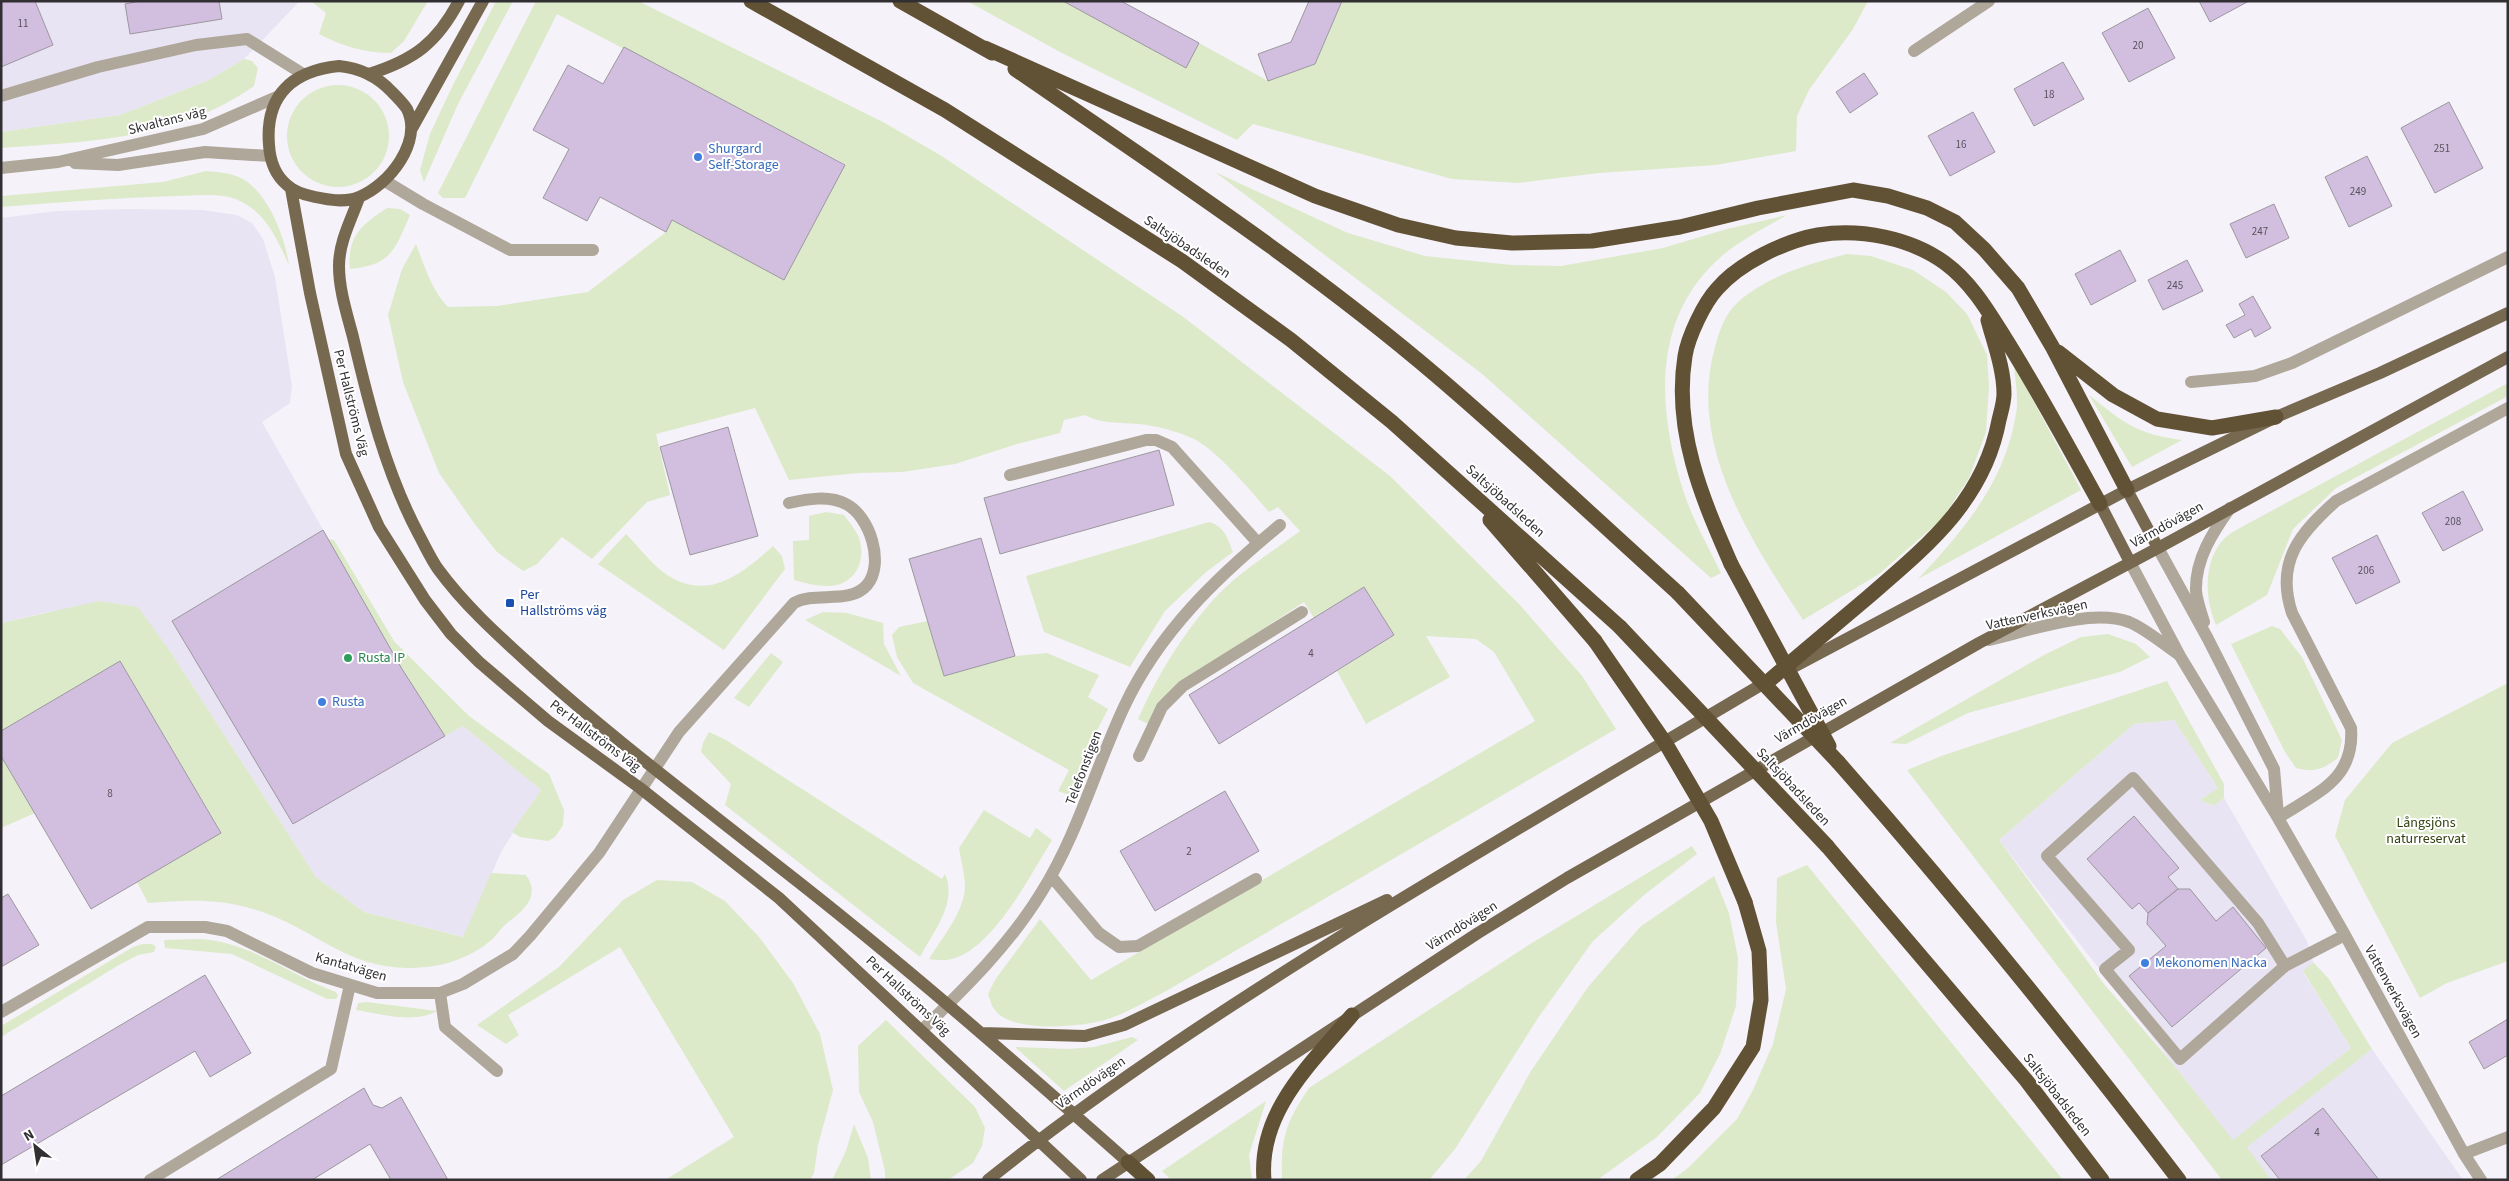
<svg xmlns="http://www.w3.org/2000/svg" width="2509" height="1181" font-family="'Source Sans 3',sans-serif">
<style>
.built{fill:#e9e4f3}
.green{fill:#dceac9}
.building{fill:#d2bede;stroke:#9c989f}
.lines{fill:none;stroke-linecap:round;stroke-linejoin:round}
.minor{stroke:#afa79a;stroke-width:12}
.major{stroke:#776850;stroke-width:12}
.highway{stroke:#625235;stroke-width:15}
.highway-bridge{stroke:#625235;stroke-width:15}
.shop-dot{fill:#3f7fe0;stroke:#fff;stroke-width:2}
.transit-dot{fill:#1a4fb4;stroke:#fff;stroke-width:2}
.leisure-dot{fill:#2e9e5b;stroke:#fff;stroke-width:2}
.labels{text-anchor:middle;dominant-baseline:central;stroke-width:4;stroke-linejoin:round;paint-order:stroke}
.number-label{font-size:11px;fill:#59535d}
.street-label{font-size:14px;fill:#312f32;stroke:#fff}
.shop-label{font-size:14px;fill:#366cbe;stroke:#fff;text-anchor:start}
.transit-label{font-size:14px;fill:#164399;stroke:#fff;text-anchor:start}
.leisure-label{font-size:14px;fill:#27864d;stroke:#fff;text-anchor:start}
.park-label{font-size:14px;fill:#30410d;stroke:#fff}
</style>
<rect width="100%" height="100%" fill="#f5f2fa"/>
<path class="built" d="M 1,1 L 300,1 L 244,59 L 209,80 L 120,115 L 1,132 Z
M 127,209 L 202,210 L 237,215 L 252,223 L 263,239 L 275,277 L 292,386 L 290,403 L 262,422 L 402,669 L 445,736 L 463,726 L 541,790 L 502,850 L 464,937 L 364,912 L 316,877 L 172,654 L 157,636 L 52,611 L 1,623 L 1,218 L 56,211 Z
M 2174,720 L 2218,788 L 2200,800 L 2214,806 L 2224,798 L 2307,941 L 2313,962 L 2303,972 L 2351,1048 L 2233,1141 L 1999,840 L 2134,724 Z
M 2372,1049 L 2463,1180 L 2271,1180 L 2246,1147 Z"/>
<path class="green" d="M 311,1 L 428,1 L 404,41 L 391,53 C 366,53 341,46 319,34 L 326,13 Z
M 496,1 L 513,1 L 458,104 L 424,182 L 420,170 L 430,134 L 451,89 Z
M 536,1 L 638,1 L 883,122 L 940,155 L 1182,316 L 1390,476 L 1519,604 L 1582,676 L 1616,729 L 1168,990 C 1148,1000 1129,1012 1108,1019 C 1084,1027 1010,1034 994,1009 C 991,1005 990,999 988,994 L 995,980 L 1040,919 L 1091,980 L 1535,721 L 1494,652 L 1476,639 L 1426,636 L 1450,677 L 1366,724 L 1337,671 L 1394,635 L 1364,587 L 1314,618 L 1304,602 L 1182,682 L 1148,724 L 1138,719 C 1157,676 1181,636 1213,600 C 1237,573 1271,553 1300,531 L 1278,507 L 1269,512 C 1252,492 1216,449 1192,438 C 1180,433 1165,428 1152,426 C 1130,421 1105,426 1085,415 L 1064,420 L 1060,433 L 1017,444 L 955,464 L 902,472 L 859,473 L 789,480 L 755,408 L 656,434 L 670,495 L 647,502 L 592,559 L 562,537 L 537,564 L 523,571 L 497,552 L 474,523 L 439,473 L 403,382 L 388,315 L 402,269 L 416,244 C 424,265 432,291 448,307 L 497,306 L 588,292 L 666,232 L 672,220 L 784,279 L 845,164 L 557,14 L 465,198 L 443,198 L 438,193 Z
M 967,1 L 1063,1 L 1186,67 L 1199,43 L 1268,81 L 1315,64 L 1342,1 L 1868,1 L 1853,29 L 1809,90 L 1797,116 L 1796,151 L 1716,165 L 1599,173 L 1518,183 L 1452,179 L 1253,124 L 1237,140 L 1060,52 Z
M 244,59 L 252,61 L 258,68 L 254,86 C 177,140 91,141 1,148 L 1,132 L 120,115 L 209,80 Z
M287 136a51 51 0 1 1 102 0a51 51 0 1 1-102 0Z
M 206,171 C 218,172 230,173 241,178 C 268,192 285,237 289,265 C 277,239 267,214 240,201 C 222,192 195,196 176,196 C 117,198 59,202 1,207 L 1,196 L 163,182 Z
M 1215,172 L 1348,233 L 1425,256 L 1512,265 L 1561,266 L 1663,248 L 1727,229 L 1787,215 C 1767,227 1742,239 1723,255 C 1651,316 1657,408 1683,490 C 1692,519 1708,546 1721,573 L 1711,578 L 1481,373 Z
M 387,208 L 400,209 L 410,215 C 395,250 391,265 350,269 C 347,237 361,225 387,208 Z
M 1847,254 L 1871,256 L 1913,270 L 1946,292 L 1967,314 L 1987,355 L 1989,386 L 1986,432 L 1969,478 L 1942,519 L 1879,574 L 1803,620 C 1752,542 1687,445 1715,347 C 1719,332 1725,314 1737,303 C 1767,276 1808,264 1847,254 Z
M 2014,365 L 2081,490 L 1918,579 C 1964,530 2005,482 2016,414 C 2019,399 2015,380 2014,365 Z
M 2508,383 L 2508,396 L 2336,488 L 2293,529 L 2267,595 L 2216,625 C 2205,599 2203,564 2222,541 C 2226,536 2233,532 2238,529 Z
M 2089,395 C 2124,423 2136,434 2182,440 L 2132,467 Z
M 826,512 L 844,515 C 849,522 856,530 859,538 C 867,562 854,586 828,586 C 816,586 805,583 794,580 L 793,541 L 809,540 L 809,516 Z
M 1209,522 C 1225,527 1227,537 1233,552 L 1206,572 L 1165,611 L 1130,667 L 1044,632 L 1026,576 Z
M 626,534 C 637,545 647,558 658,568 C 702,605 738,578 773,546 L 782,556 L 785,569 L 724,650 L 598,564 Z
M 328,539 L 334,540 L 394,641 L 469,716 L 549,774 L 564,810 L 563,825 L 555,837 L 548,841 L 520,837 L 512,832 L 541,790 L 463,726 L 445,736 L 426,710 Z
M 99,601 L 138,607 L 172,654 L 316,877 L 364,912 L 463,937 L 491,873 L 526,875 C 541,896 524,910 507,923 C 500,929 496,937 489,942 C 472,956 448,965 426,967 C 348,975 320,929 253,909 C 219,898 183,900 148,903 L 137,882 L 221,832 L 120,661 L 1,731 L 1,623 Z
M 823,612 L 847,613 L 883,623 L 884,644 L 901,676 L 805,620 Z
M 928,621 L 944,676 L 1015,656 L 1047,653 L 1099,675 L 1088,697 L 1108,709 L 1093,738 L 1077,789 L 1072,796 L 1058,791 L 1069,770 L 913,683 L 897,657 L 892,635 L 899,627 Z
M 2272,626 L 2280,629 L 2302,657 L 2342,740 L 2338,758 C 2324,769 2313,773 2296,768 L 2285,752 L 2231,644 Z
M 2108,634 L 2136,644 L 2150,657 L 2120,672 L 1968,713 L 1906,744 L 1890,743 L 2046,654 L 2081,637 Z
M 771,653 L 783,662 L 749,707 L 734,698 Z
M 2167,681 L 2224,784 L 2224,798 L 2214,806 L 2200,800 L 2218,788 L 2174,720 L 2134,724 L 1999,840 L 2104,984 L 2173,1064 L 2233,1140 L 2351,1048 L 2303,971 L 2313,962 L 2329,979 L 2372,1049 L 2247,1147 L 2271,1180 L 2222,1180 L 1907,770 L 1944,755 Z
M 2508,683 L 2508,961 L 2447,983 L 2420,998 L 2335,836 L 2345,800 L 2392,743 Z
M 709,732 L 726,740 L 942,879 L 945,874 C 958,903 933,932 920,957 L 725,805 L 731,784 L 701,752 L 703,743 Z
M 1,756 L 35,813 L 1,828 Z
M 984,810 L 1030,838 L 1036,828 L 1052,840 C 1031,874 993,949 952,959 C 944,961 937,960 929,959 C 942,938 966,910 965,884 C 964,872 961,860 959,848 Z
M 1692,846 L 1697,854 L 1644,895 L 1593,941 L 1538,1018 L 1455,1149 L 1429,1180 L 1282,1180 C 1281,1137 1285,1124 1309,1088 L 1527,946 Z
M 1807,865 L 2063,1180 L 1672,1180 L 1688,1168 L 1737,1119 L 1753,1090 L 1773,1044 L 1786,989 L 1776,922 L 1777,878 Z
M 1714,876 L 1729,913 L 1738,958 L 1736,1006 L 1720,1054 L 1700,1093 L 1657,1137 L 1597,1180 L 1464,1180 L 1481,1161 L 1531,1071 L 1588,987 L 1640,927 Z
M 657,880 L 692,882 L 725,901 L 759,937 L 793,983 L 820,1034 L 833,1090 L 818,1145 L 814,1173 L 810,1180 L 665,1180 L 734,1137 L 620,947 L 508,1015 L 519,1035 L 506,1044 L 477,1025 L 559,967 L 623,900 Z
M 200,939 C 251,942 289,975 336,992 L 338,996 L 336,999 L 327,999 L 232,954 L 165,948 L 164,940 Z
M 142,944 L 152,944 L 156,947 L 154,952 L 138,955 L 119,965 L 1,1037 L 1,1026 L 133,947 Z
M 367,1002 L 437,1011 C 414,1024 382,1014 356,1010 L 358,1003 Z
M 886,1020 L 975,1107 L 985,1128 L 982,1146 L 973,1163 L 948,1180 L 885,1180 L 885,1171 L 873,1122 L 859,1092 L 858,1046 Z
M 1132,1037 L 1138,1040 L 1064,1091 L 1015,1047 L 1068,1049 L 1094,1047 Z
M 1266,1101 L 1249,1155 L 1252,1180 L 1171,1180 L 1162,1171 Z
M 854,1124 L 868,1158 L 871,1180 L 832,1180 L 846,1151 Z"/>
<path class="building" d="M 1,1 L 35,1 L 53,45 L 1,67 Z
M 140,1 L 219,1 L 222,19 L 130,34 L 125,4 Z
M 1063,1 L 1121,1 L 1199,43 L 1186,68 Z
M 1309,1 L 1342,1 L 1315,64 L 1268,81 L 1258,54 L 1291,42 Z
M 2199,1 L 2249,1 L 2210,22 Z
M 2148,8 L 2175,58 L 2129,82 L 2102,33 Z
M 624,47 L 845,165 L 784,280 L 672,220 L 666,232 L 600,197 L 587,221 L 543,198 L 569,149 L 533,130 L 568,65 L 603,84 Z
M 2063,62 L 2084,99 L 2034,126 L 2014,89 Z
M 1864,73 L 1878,94 L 1850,113 L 1836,92 Z
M 2449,102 L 2483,168 L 2435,193 L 2401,128 Z
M 1973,112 L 1995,152 L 1950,176 L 1928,136 Z
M 2367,156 L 2392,206 L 2349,227 L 2325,177 Z
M 2274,204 L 2289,238 L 2246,258 L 2230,224 Z
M 2120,250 L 2136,281 L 2091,305 L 2075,274 Z
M 2187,260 L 2203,291 L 2163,310 L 2148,280 Z
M 2253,296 L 2271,328 L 2255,337 L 2251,329 L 2234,338 L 2226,325 L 2245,315 L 2239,304 Z
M 728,427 L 758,536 L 690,555 L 660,447 Z
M 1159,450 L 1174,505 L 1000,554 L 984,498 Z
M 2463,491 L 2483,530 L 2443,551 L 2422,513 Z
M 323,530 L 402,669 L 445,736 L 293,824 L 172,621 Z
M 2377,535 L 2400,582 L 2356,604 L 2332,558 Z
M 981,538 L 1015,656 L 944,676 L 909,559 Z
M 1364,587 L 1394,635 L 1219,744 L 1189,695 Z
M 120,661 L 221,833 L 91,909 L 1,756 L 1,731 Z
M 1225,791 L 1259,851 L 1155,911 L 1120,851 Z
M 2134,816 L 2179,868 L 2168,877 L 2178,889 L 2148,913 L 2139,903 L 2132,909 L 2087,859 Z
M 2178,889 L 2190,889 L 2216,921 L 2233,907 L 2266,948 L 2172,1027 L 2129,976 L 2166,946 L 2147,924 L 2148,913 Z
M 8,894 L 39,945 L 1,967 L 1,898 Z
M 205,975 L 251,1053 L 210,1077 L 195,1051 L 1,1165 L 1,1096 Z
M 2508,1019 L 2508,1055 L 2484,1069 L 2469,1042 Z
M 364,1088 L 373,1105 L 382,1108 L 401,1097 L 448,1180 L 391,1180 L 370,1144 L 312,1180 L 216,1180 Z
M 2323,1108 L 2379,1180 L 2280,1180 L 2261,1156 Z"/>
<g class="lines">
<path class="minor" d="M 1914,51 L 1989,1
M 1,96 L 98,67 L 196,45 L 247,39 L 303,74
M 75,163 L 118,165 L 205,152 L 270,156
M 1,168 L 58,162 L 203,129 L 279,96
M 385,181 L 423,204 L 510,250 L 593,250
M 2191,382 L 2255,376 L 2292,363 L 2508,257
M 1010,475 L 1146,440 L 1156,440 L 1172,447 L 1258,543
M 2158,548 L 2208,639 L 2274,769 L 2278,815
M 2130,562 L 2180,656 L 2278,818 L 2345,935 L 2464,1154 L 2481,1180
M 2204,622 C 2201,612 2197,601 2196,591 C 2195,559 2213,532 2230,508
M 1989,640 C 2028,631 2091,608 2129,622 C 2146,629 2163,644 2178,654
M 1139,756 L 1162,707 L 1183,686 L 1302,612
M 2278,818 C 2316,793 2355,780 2351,728 L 2292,613 C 2275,562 2300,533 2336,501 L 2508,408
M 1051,876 L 1099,933 L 1119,947 L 1138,946 L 1256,879
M 2285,966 L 2180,1059 L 2105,969 L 2129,950 L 2047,856 L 2133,778 L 2258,923 L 2285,966 L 2345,935
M 440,993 L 445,1027 L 497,1071
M 1,1012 L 148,927 L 205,927 L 227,931 L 312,973 L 377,993 L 440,993 L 463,984 L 513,954 L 530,936 L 599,853 L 679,732 L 794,603 C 815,591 850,605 867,585 C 885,564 870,516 846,504 C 829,495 807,499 789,503
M 923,1029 C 965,988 1010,944 1041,893 C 1078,834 1095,769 1124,707 C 1159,632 1217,577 1280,525
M 2464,1154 L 2508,1137
M 150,1180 L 331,1069 L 350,985"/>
<path class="major" d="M 339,66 C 360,68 377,76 392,92 C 397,97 403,103 407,109 C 423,142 389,185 359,197 C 346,203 329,200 315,197 C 305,195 294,192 287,185 C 275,175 270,161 269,145 C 265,96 291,71 339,66 Z
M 369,74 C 414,60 437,43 459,1
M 411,130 L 483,1
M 291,189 L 310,293 L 346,454 L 379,527 L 425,600 L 451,634 L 479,662 L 548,721 L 640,788 L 779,898 L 1081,1180
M 359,198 C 351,220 339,242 339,266 C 339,290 347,314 353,337 C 369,405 386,473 419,535 C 425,546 431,559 438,569 C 465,606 500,637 534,668 C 612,738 696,801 778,866 C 899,960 1014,1061 1128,1162
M 2127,490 L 2158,548
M 2100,504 L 2130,562
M 1788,670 L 2127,490 L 2276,417 L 2380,373 L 2508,313
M 981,1033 L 1085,1036 L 1124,1025 L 1387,900
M 988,1180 C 1105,1086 1230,1005 1357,926 C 1494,842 1632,761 1771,679
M 1102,1180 L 1478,933 L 1567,878 L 1979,643 L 2158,548 L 2508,357"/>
<path class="highway" d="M 751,1 L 945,110 L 1182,261 L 1291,340 L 1392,422 L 1620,627
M 900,1 L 992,53
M 985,48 L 1315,196 L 1398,225 L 1456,238 L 1512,243 L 1592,241 L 1680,227 L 1758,208 L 1853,190 L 1888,196 L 1927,208 L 1955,222 L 1984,249 L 2018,288 L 2053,348 L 2127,490
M 1015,69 C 1158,168 1306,264 1438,377 C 1520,447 1598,521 1678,593
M 2058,352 L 2113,395 L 2157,419 L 2212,428 L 2276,417
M 1490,520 L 1595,641
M 1731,564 C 1702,498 1673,430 1685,356 C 1688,337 1704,303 1717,289 C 1739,263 1785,241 1818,235 C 1860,228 1911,238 1945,263 C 1971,282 1988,311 2005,338 C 2039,392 2069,448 2100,504
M 1771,679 C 1803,652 1835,625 1867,598 C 1926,547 1984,501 1999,420 C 2001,412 2004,402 2004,394 C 2004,369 1994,343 1988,320
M 1838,762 C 1957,897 2070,1037 2179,1180
M 1827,846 L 2026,1080 L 2102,1180
M 1128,1162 L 1148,1180
M 1264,1180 C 1258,1111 1312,1063 1352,1015
M 1637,1180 L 1660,1164 L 1714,1108 L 1753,1047 L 1761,1000 L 1759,951 L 1745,902"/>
<path class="highway-bridge" d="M 1731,564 L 1829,746
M 1678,593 L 1838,762
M 1620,627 L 1827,846
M 1595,641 L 1666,744 L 1711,821 L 1745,902"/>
</g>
<g class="shop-dot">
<circle cx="698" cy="157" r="5"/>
<circle cx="322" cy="702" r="5"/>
<circle cx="2145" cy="963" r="5"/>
</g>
<rect class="transit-dot" x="505" y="598" width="10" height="10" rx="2.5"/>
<circle class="leisure-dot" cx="348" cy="658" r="5"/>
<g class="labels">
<g class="number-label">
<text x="23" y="23">11</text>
<text x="2138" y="45">20</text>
<text x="2049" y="94">18</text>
<text x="1961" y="144">16</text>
<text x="2442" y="148">251</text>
<text x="2358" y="191">249</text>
<text x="2260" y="231">247</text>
<text x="2175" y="285">245</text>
<text x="2453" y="521">208</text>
<text x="2366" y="570">206</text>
<text x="1311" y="653">4</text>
<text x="110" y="793">8</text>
<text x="1189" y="851">2</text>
<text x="2317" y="1132">4</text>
</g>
<g class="street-label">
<text transform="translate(167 121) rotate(-14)">Skvaltans väg</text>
<text transform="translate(1187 247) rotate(34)">Saltsjöbadsleden</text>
<text transform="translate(351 403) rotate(76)">Per Hallströms Väg</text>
<text transform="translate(1505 501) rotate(42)">Saltsjöbadsleden</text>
<text transform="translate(2167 525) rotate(-29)">Värmdövägen</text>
<text transform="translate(2037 615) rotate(-12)">Vattenverksvägen</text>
<text transform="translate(1811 720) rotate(-30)">Värmdövägen</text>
<text transform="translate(595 736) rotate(37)">Per Hallströms Väg</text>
<text transform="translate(1084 768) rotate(-69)">Telefonstigen</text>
<text transform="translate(1793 787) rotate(47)">Saltsjöbadsleden</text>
<text transform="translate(1462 926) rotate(-32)">Värmdövägen</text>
<text transform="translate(351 967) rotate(16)">Kantatvägen</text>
<text transform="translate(2393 992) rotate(61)">Vattenverksvägen</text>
<text transform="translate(908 996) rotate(43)">Per Hallströms Väg</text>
<text transform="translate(1091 1083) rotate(-35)">Värmdövägen</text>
<text transform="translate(2057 1095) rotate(52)">Saltsjöbadsleden</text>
</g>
<g class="shop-label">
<text x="708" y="149">Shurgard<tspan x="708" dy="16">Self-Storage</tspan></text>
<text x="332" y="702">Rusta</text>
<text x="2155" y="963">Mekonomen Nacka</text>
</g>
<g class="transit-label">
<text x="520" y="595">Per<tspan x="520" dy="16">Hallströms väg</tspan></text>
</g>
<g class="leisure-label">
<text x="358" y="658">Rusta IP</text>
</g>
<g class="park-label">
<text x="2426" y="823">Långsjöns<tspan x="2426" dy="16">naturreservat</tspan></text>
</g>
</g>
<rect width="2509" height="1181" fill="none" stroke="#312f32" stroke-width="5"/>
<g transform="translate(35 1146) rotate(330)" stroke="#ffffff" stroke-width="4" paint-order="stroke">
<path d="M0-4L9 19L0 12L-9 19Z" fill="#312f32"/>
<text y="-8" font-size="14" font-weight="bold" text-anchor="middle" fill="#312f32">N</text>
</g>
</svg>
